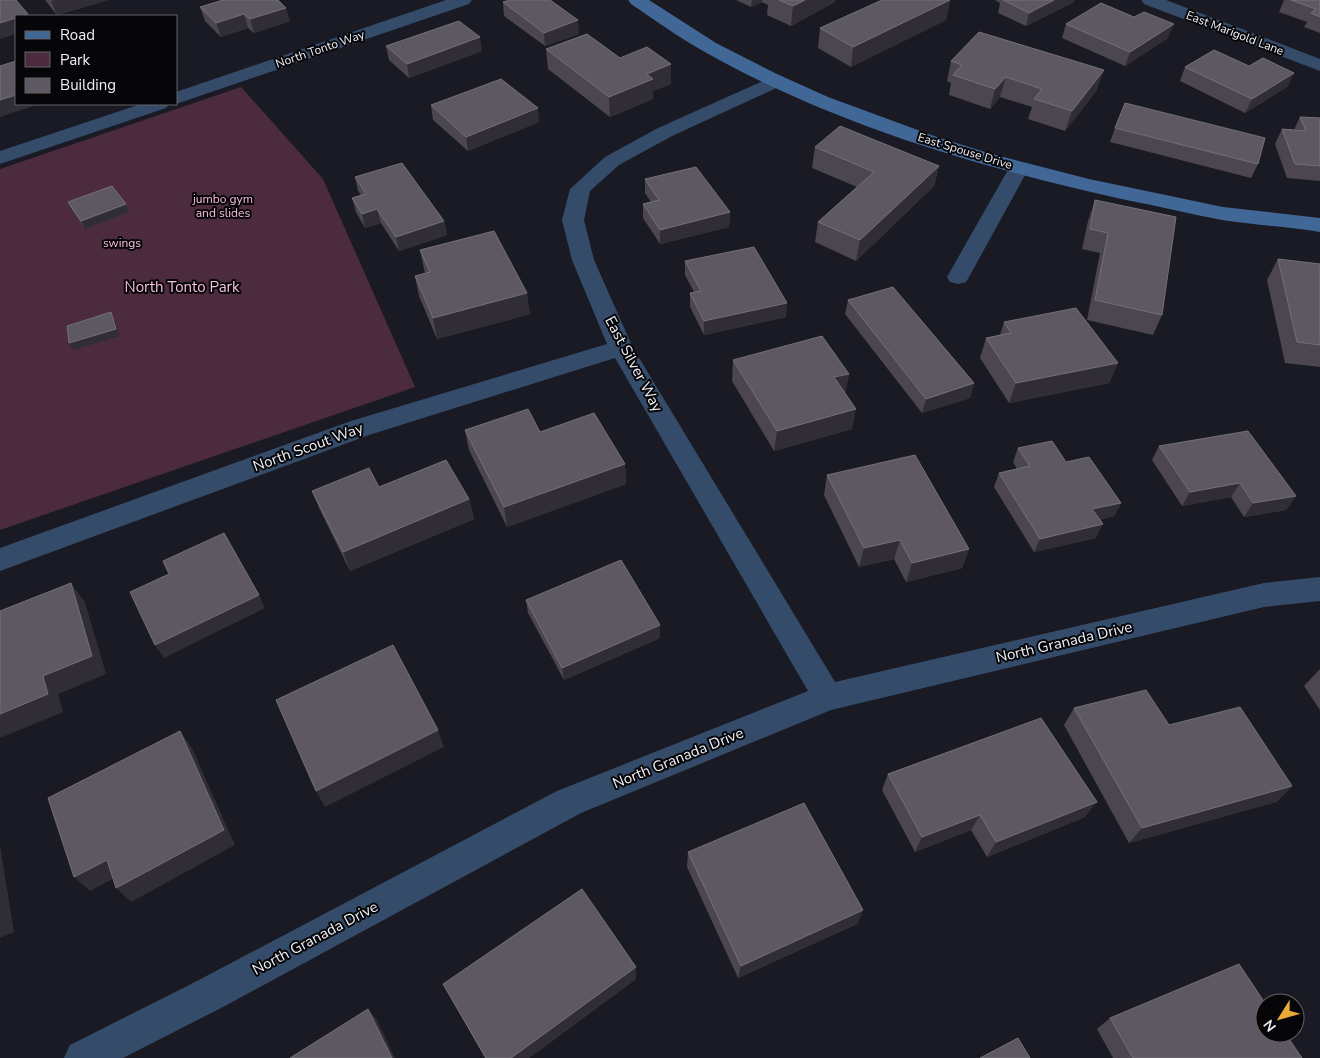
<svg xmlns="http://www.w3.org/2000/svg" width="1320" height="1058" font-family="'Nunito Sans',sans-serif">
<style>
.green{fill:#4d2b3e}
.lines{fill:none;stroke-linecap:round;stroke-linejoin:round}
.street{fill:#344c69;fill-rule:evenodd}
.secondary{fill:#406795;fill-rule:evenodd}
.wall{fill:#4b464f}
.shaded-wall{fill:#302d36}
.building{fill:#5d5861;stroke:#747078}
.labels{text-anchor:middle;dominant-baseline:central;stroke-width:4;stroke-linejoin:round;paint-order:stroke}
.far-street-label{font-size:12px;fill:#efeff6;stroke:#060609}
.far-park-label{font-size:12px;fill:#f8bedd;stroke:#060609}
.park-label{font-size:15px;fill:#f8bedd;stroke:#060609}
.street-label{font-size:15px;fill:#efeff6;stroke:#060609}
</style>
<rect width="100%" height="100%" fill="#1a1a24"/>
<path class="green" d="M 241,87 L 323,179 L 415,387 L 0,530 L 0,169 Z"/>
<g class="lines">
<path class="street" d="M 446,0 L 472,0 L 469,4 L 176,104 L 176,92 Z
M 1141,0 L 1166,0 L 1320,59 L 1320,71 L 1144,4 Z
M 776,75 L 783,77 L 785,81 L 783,85 L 672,136 L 619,165 L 590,191 L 584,220 L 594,260 L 633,348 L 835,682 L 1264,583 L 1320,577 L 1320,601 L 1264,607 L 831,710 L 581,813 L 223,1007 L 123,1058 L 64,1058 L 70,1045 L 197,981 L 557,791 L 808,691 L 615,358 L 369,435 L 0,571 L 0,548 L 351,421 L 607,344 L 572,260 L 562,220 L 570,189 L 605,157 L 658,128 Z
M 141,104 L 169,104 L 166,108 L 0,164 L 0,151 Z
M 1019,162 L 1026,164 L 1029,168 L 969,277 L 966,282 L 958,284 L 950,282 L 947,277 L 1009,168 L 1012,164 Z"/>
<path class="secondary" d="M 628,0 L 649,0 L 716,43 L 777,74 L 828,97 L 934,136 L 988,153 L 1089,179 L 1223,207 L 1320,218 L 1320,232 C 1288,227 1255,225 1222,220 C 1190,214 1158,206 1126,200 C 981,168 834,125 703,51 C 678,37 655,20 631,4 Z"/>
</g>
<path class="wall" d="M 45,0 L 108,0 L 57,15 Z
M 736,0 L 835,0 L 835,2 L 791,26 L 767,15 L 768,5 L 762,2 L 751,7 Z
M 950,0 L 946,20 L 851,67 L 818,48 L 820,28 Z
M 995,0 L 1074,0 L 1074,2 L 1026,26 L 998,13 L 1000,3 Z
M 1284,0 L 1320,0 L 1320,33 L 1304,27 L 1307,22 L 1279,12 Z
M 503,2 L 579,34 L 545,46 L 504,16 Z
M 200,7 L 290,21 L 254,33 L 248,28 L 221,37 L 205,21 Z
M 1066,24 L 1168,38 L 1125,66 L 1062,38 Z
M 386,46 L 482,51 L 409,78 L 389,60 Z
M 546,49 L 671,64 L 671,84 L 653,91 L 653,99 L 610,117 L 548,69 Z
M 951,61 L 1097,90 L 1065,131 L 1028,119 L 1032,107 L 1000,97 L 990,109 L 949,95 L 951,83 L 947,81 Z
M 1249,66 L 1294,73 L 1287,87 L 1245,113 L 1180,81 L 1185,67 Z
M 431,105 L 539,122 L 468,151 L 433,120 Z
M 1300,117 L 1320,118 L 1320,181 L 1287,178 L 1275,144 L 1282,129 L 1294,130 Z
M 1115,128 L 1258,164 L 1251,178 L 1110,142 Z
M 815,147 L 939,166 L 934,186 L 856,261 L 815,242 L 818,222 L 857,187 L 812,168 Z
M 355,177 L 444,221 L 447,235 L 399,251 L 381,223 L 365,228 L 356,212 L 352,198 L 361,195 L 358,191 Z
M 645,179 L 730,212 L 729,227 L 660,244 L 643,218 L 643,204 L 651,202 L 645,193 Z
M 1095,200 L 1162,315 L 1153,335 L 1087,320 L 1100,253 L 1082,249 L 1088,221 Z
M 68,202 L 126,204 L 129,212 L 85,229 L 72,210 Z
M 420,250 L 530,314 L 437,339 L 419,296 L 415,276 L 425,273 Z
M 1278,259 L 1320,264 L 1320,367 L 1285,363 L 1267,280 Z
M 685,261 L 786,317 L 704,335 L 690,307 L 690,293 L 694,292 L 685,275 Z
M 848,300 L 974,383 L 970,398 L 922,413 L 845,314 Z
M 1004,322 L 1118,363 L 1109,383 L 1009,403 L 980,358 L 986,338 L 1000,335 Z
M 733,360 L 849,374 L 845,393 L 852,429 L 774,451 L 732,381 Z
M 465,430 L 540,432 L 625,464 L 626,484 L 507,527 L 469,450 Z
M 1159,446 L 1296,496 L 1286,510 L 1244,517 L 1231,497 L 1182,506 L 1152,460 Z
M 1018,448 L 1066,462 L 1121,503 L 1114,516 L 1099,520 L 1096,538 L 1034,552 L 994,487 L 999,473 L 1017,469 L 1013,462 Z
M 827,475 L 969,549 L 962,568 L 906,582 L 894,559 L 859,567 L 824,495 Z
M 379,487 L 469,499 L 474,519 L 350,571 L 320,510 L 312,491 Z
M 526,600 L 660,638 L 564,680 L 528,613 Z
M 1320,669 L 1320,710 L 1304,686 Z
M 1074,708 L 1169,725 L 1292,786 L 1276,802 L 1129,843 L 1064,725 Z
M 888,774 L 1085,817 L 987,857 L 971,830 L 915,852 L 882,790 Z
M 688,852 L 863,910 L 857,924 L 738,978 L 687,867 Z
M 636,979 L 529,1058 L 485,1058 L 443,984 Z
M 1110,1018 L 1302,1058 L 1113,1058 L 1097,1029 Z"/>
<path class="shaded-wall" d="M 55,0 L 108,0 L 57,15 L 51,1 Z
M 752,0 L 762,0 L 762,2 L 751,7 Z
M 805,0 L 835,0 L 835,2 L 791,26 L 793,6 Z
M 950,0 L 946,20 L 851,67 L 853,47 Z
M 1054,0 L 1074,0 L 1074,2 L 1026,26 L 1029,13 Z
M 286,8 L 290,21 L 254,33 L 250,19 Z
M 244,14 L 248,28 L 221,37 L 216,23 Z
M 16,18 L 16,34 L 0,39 L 0,23 Z
M 578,20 L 579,34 L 545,46 L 544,33 Z
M 1174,24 L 1168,38 L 1125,66 L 1130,52 Z
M 480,37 L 482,51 L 409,78 L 407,64 Z
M 671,64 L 671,84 L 653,91 L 653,99 L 610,117 L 609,97 L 647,74 Z
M 1104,70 L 1097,90 L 1065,131 L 1072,111 Z
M 1294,73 L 1287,87 L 1245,113 L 1252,99 Z
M 1006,77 L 1000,97 L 990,109 L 995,89 Z
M 16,95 L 16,104 L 39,104 L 0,117 L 0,100 Z
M 538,108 L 539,122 L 468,151 L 466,137 Z
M 939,166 L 934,186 L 856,261 L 860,240 Z
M 126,204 L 129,212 L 85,229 L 81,221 Z
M 377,209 L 381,223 L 365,228 L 362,214 Z
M 730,212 L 729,227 L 660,244 L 660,230 Z
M 444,221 L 447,235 L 399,251 L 396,237 Z
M 527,293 L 530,314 L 437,339 L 433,318 Z
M 787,303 L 786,317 L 704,335 L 704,321 Z
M 111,312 L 120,336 L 73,350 L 69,343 Z
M 1118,363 L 1109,383 L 1009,403 L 1016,383 Z
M 849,374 L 845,394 L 834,377 Z
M 974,383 L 970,398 L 922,413 L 926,399 Z
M 856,409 L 852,429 L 774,451 L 777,431 Z
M 625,464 L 626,484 L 507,527 L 504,507 Z
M 1240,483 L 1231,497 L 1182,506 L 1190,492 Z
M 1296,496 L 1286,510 L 1244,517 L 1253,503 Z
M 469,499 L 474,519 L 350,571 L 343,552 Z
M 1121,503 L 1114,516 L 1086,523 L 1092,509 Z
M 1103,524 L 1096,538 L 1034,552 L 1040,539 Z
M 900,540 L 894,559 L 859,567 L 864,548 Z
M 969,549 L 962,568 L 906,582 L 912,563 Z
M 71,583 L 85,602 L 106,674 L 58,694 L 63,712 L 0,738 L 0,714 L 43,676 Z
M 259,595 L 265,608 L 164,658 L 155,645 Z
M 660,625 L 660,638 L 564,680 L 562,668 Z
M 438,730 L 444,747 L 325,807 L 316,791 Z
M 180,731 L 192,748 L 235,845 L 131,902 L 116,888 Z
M 1292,786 L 1276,802 L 1129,843 L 1142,828 Z
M 1097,802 L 1085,817 L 987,857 L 996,842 Z
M 980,815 L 971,830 L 915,852 L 922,837 Z
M 0,845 L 14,932 L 0,938 Z
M 107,860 L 122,874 L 90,891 L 74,877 Z
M 863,910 L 857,924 L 738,978 L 741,966 Z
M 636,967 L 636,979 L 529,1058 L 511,1058 Z
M 368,1009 L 377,1020 L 395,1058 L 392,1058 Z"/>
<path class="building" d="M 0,0 L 16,0 L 28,14 L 22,16 L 16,16 L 16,18 L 0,23 Z
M 223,0 L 278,0 L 286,8 L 250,19 L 244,14 L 216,23 L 200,7 Z
M 510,0 L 550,0 L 578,20 L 544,33 L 503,2 Z
M 779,0 L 805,0 L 793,6 Z
M 882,0 L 950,0 L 853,47 L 820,28 Z
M 1003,0 L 1054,0 L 1029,13 Z
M 1291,0 L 1320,0 L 1320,17 L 1311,13 L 1316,9 Z
M 1101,3 L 1134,17 L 1144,12 L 1174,24 L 1130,52 L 1066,24 Z
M 459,21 L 480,37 L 407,64 L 386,46 Z
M 979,32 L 1104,70 L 1072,111 L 1034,99 L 1042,89 L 1006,77 L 995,89 L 953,75 L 962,65 L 951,61 Z
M 587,34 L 620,58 L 647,47 L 671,64 L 647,74 L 653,79 L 609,97 L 546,49 Z
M 1214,50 L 1249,66 L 1263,58 L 1294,73 L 1252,99 L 1185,67 Z
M 16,61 L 16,95 L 0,100 L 0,66 Z
M 501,79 L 538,108 L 466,137 L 431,105 Z
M 1125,103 L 1265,138 L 1258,164 L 1115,128 Z
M 1300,117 L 1320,118 L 1320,166 L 1295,164 L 1282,129 L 1306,131 Z
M 840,126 L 939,166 L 860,240 L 818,222 L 874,172 L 815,147 Z
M 402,163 L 444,221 L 396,237 L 377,209 L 362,214 L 352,198 L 366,194 L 355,177 Z
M 696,167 L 730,212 L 660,230 L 643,204 L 659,200 L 645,179 Z
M 112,186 L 126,204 L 81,221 L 68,202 Z
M 1095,200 L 1176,217 L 1162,315 L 1095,300 L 1108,233 L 1090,229 Z
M 494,231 L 527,293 L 433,318 L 415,276 L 430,272 L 420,250 Z
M 754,247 L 787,303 L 704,321 L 690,293 L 701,291 L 685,261 Z
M 1278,259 L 1320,264 L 1320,345 L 1297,342 Z
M 893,287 L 974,383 L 926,399 L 848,300 Z
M 1076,308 L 1118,363 L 1016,383 L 986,338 L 1011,333 L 1004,322 Z
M 111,312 L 116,329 L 69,343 L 67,326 Z
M 822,336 L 849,374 L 834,377 L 856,409 L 777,431 L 733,360 Z
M 528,409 L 540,432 L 594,413 L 625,464 L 504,507 L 465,430 Z
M 1248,431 L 1296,496 L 1253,503 L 1240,483 L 1190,492 L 1159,446 Z
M 1052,441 L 1066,462 L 1089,457 L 1121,503 L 1092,509 L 1103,524 L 1040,539 L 999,473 L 1030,466 L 1018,448 Z
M 915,455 L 969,549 L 912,563 L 900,540 L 864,548 L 827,475 Z
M 446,460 L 469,499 L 343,552 L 312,491 L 369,468 L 379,487 Z
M 224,533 L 259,595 L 155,645 L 130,592 L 169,574 L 163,561 Z
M 621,560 L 660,625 L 562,668 L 526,600 Z
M 71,583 L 92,656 L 43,676 L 48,694 L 0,714 L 0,611 Z
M 393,645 L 438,730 L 316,791 L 276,700 Z
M 1146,690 L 1169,725 L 1240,707 L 1292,786 L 1142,828 L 1074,708 Z
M 1041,718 L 1097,802 L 996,842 L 980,815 L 922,837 L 888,774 Z
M 180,731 L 224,830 L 116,888 L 107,860 L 74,877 L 48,798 Z
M 804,803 L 863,910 L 741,966 L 688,852 Z
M 582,889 L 636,967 L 511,1058 L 486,1058 L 443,984 Z
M 1239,964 L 1265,1003 L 1265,1033 L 1285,1033 L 1302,1058 L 1133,1058 L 1110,1018 Z
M 368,1009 L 392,1058 L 290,1058 Z
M 1018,1038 L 1030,1058 L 980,1058 Z"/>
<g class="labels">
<g class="far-street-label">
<text transform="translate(1235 33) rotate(21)">East Marigold Lane</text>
<text transform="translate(320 49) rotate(-19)">North Tonto Way</text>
<text transform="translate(965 151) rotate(17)">East Spouse Drive</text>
</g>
<g class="far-park-label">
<text x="223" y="199">jumbo gym<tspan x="223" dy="14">and slides</tspan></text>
<text x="122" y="243">swings</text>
</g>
<g class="park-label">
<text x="182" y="287">North Tonto Park</text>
</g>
<g class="street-label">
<text transform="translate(634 364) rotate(62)">East Silver Way</text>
<text transform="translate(308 447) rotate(-20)">North Scout Way</text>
<text transform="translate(1064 642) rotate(-13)">North Granada Drive</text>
<text transform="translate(678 758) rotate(-22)">North Granada Drive</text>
<text transform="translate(315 938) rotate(-28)">North Granada Drive</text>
</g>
</g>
<rect x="15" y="15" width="162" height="90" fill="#060609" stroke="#636368"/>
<rect x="25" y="31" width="25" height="8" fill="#406795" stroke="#636368"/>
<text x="60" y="40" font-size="15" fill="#efeff6">Road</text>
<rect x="25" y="52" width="25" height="15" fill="#4d2b3e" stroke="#636368"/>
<text x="60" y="65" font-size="15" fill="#efeff6">Park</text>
<rect x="25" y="78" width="25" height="15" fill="#5d5861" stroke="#636368"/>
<text x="60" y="90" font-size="15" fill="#efeff6">Building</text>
<g transform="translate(1280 1018) rotate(233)"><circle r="24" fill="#060609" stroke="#636368"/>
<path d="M0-4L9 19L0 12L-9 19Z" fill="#eaaa39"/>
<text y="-8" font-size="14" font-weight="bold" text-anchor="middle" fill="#efeff6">N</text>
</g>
</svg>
